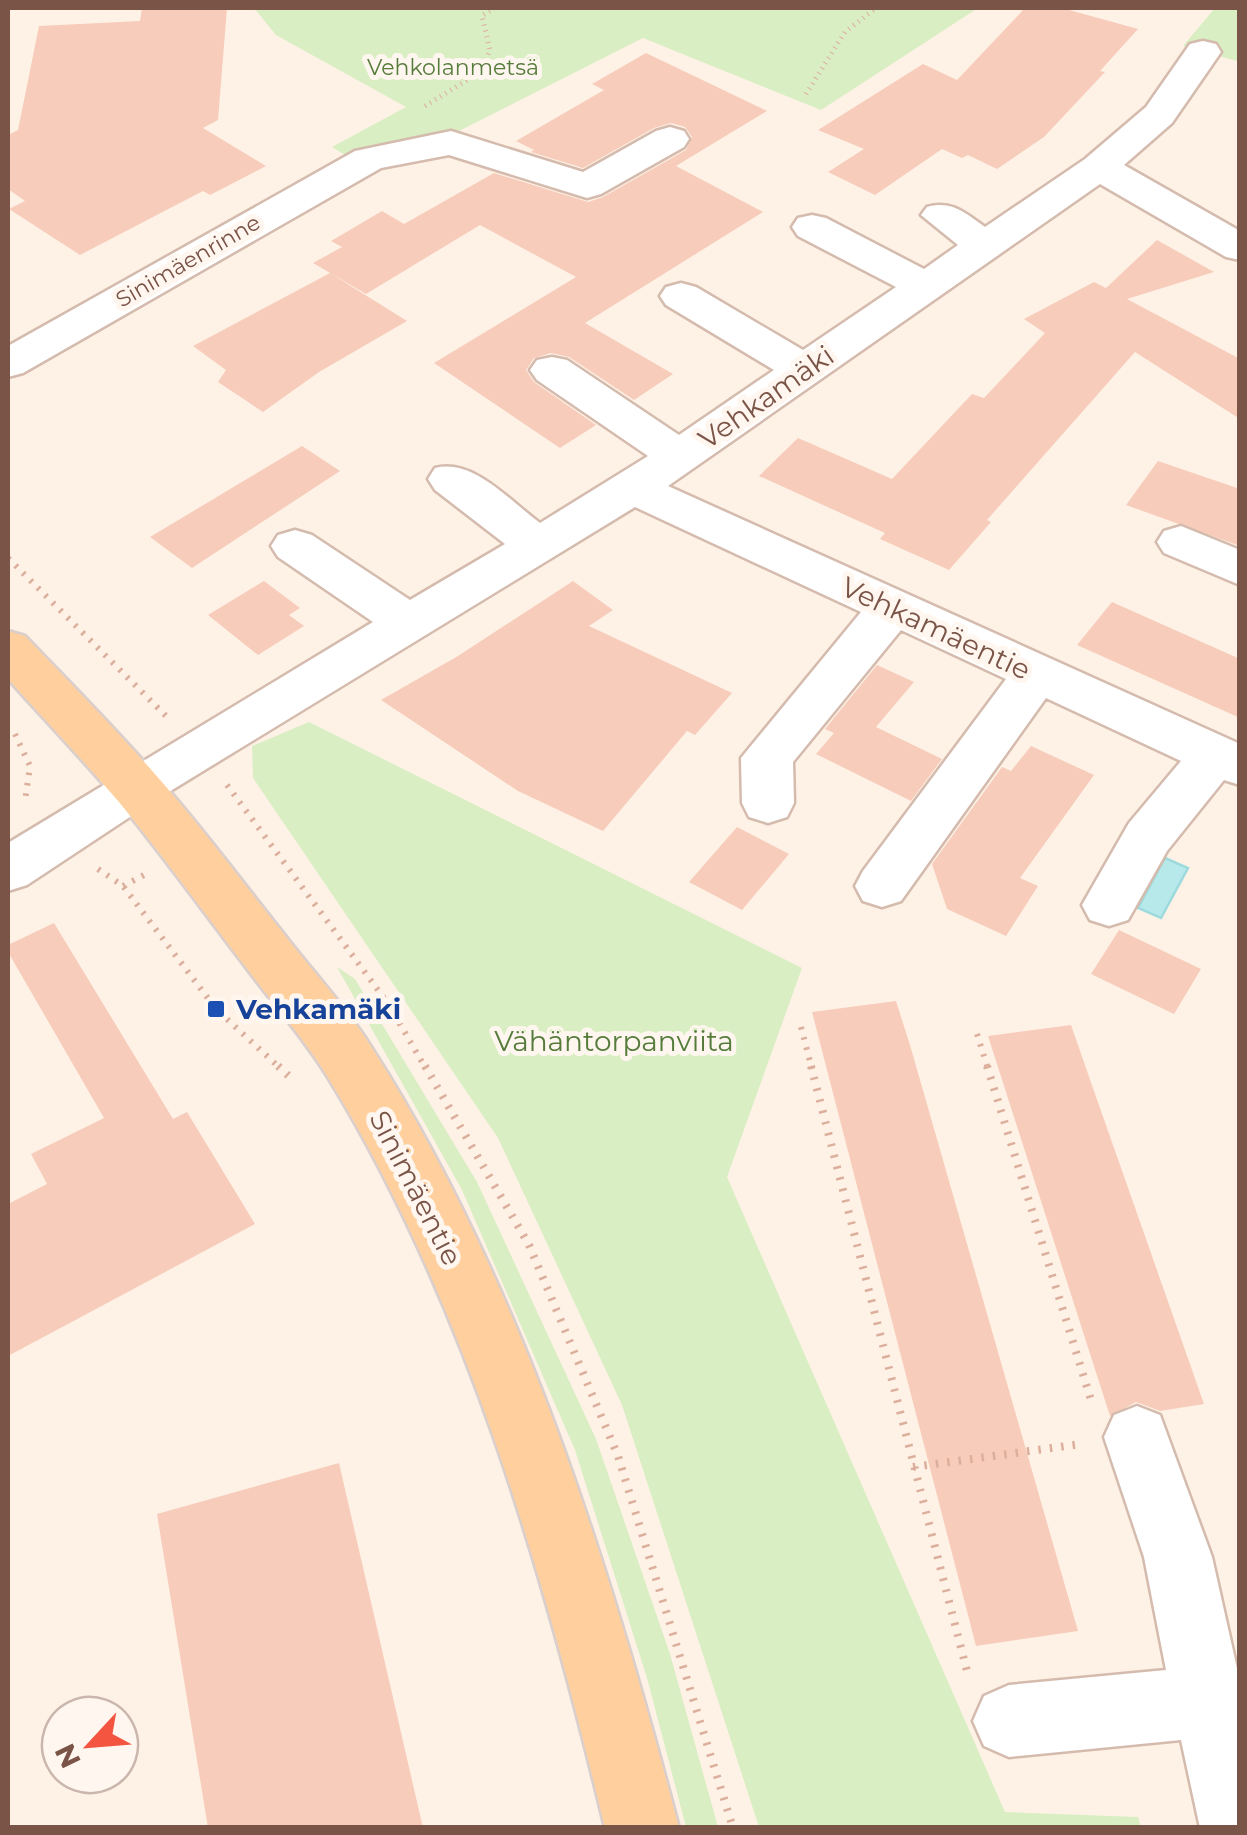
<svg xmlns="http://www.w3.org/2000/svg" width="1247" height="1835" font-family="Montserrat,sans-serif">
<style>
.green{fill:#d9eec3}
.water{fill:#b8e9ea;stroke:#9ddadd;stroke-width:2.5}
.building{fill:#f7ccbb}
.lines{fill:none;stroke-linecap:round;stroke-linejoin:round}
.minor-casing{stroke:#d4bbad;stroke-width:5}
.major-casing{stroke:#dacfcc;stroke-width:5}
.path-far2{stroke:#dcaf9d;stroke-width:5;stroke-dasharray:1 5;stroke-linecap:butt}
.path-far1{stroke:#dcaf9d;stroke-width:6;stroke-dasharray:2.5 8;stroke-linecap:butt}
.path{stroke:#dcaf9d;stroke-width:8;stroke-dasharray:2.5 9;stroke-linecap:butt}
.minor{fill:#fff;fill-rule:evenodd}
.major{fill:#ffd09d;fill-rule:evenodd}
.transit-dot{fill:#1a4fb4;stroke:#fff7ef;stroke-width:4}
.labels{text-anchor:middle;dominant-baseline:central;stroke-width:10;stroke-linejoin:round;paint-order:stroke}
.far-park-label{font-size:22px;fill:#567c3c;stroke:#fff7ef}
.far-street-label{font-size:22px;fill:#7b5448;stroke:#fff7ef}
.street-label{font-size:28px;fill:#7b5448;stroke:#fff7ef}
.transit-label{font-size:28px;font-weight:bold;fill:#164399;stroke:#fff7ef;text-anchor:start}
.park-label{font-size:28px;fill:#567c3c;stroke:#fff7ef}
</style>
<rect width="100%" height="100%" fill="#fef2e6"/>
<path class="green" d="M 254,8 L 978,8 L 821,110 L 643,38 L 451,135 L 408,139 L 358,163 L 332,147 L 406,107 L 276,35 Z
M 1215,8 L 1239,8 L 1237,61 L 1183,46 Z
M 309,722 L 802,968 L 727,1177 L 1005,1812 L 1138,1817 L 1141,1827 L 759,1827 L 622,1405 L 498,1138 L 253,778 L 252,746 Z
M 337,967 L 355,979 L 477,1182 L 596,1439 L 670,1654 L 718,1827 L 686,1827 L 647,1678 L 575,1450 L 462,1190 Z"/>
<path class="water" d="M 1165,858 L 1188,868 L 1161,918 L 1138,908 Z"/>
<path class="building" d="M 142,8 L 227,8 L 218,120 L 203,128 L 266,166 L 210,195 L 203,191 L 80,255 L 9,209 L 25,201 L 8,189 L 8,135 L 18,130 L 39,26 L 140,21 Z
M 1025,8 L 1062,8 L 1138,29 L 1100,71 L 1105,72 L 1044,137 L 997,169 L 968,155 L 962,158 L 942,149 L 875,195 L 828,172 L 864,149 L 818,130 L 923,64 L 957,80 Z
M 646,53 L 767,111 L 676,166 L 763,212 L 585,323 L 673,374 L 634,400 L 569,357 L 551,353 L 534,358 L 526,370 L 534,382 L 596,425 L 560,448 L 434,363 L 576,277 L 480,225 L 366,294 L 313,263 L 342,247 L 331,241 L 382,211 L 404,224 L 494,173 L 588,202 L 603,197 L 686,150 L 692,137 L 685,127 L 671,123 L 654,128 L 583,168 L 531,152 L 534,150 L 516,141 L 604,90 L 592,84 Z
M 1157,240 L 1214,272 L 1127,299 L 1240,359 L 1240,419 L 1135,352 L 987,520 L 991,522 L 949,570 L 880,539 L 885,533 L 759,476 L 798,438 L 892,479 L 972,394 L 984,398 L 1045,333 L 1024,319 L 1094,282 L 1106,288 Z
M 330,273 L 407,321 L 319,372 L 263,412 L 218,382 L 226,370 L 193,346 Z
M 302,446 L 340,471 L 192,568 L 150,537 Z
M 1158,461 L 1240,489 L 1240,546 L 1126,505 Z
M 264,581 L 300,608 L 289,615 L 304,626 L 258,655 L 208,615 Z
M 573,581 L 613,610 L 589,626 L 732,693 L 695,735 L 687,731 L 603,831 L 518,791 L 381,700 L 458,656 Z
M 1112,602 L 1240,659 L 1240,718 L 1077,645 Z
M 877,665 L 914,682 L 876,727 L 942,759 L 911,801 L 816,754 L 834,733 L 825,729 Z
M 1031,746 L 1094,775 L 1020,878 L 1038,886 L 1006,936 L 947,909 L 932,864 L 1002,767 L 1011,771 Z
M 737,827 L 789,854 L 742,910 L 689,882 Z
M 54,923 L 173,1119 L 187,1112 L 255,1224 L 8,1356 L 8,1204 L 47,1184 L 31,1154 L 104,1118 L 8,952 L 8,945 Z
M 1119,930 L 1201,969 L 1174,1014 L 1091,974 Z
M 896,1001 L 910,1045 L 1078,1631 L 976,1646 L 812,1012 Z
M 1071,1025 L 1094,1091 L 1204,1404 L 1160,1411 L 1136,1402 L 1110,1416 L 988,1036 Z
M 339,1463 L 423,1828 L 208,1828 L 157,1514 Z"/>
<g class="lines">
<g class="minor-casing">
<path id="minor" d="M 1203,41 L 1216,44 L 1221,52 L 1172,123 L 1124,165 L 1240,231 L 1240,260 L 1226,257 L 1100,184 L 668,486 L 1240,744 L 1240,785 L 1224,780 L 1167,851 L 1128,920 L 1109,926 L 1090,920 L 1082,905 L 1129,823 L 1181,761 L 1046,698 L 901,901 L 882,907 L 863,901 L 855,886 L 863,871 L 1006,679 L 901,630 L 793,762 L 794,803 L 787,817 L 768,823 L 749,817 L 742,803 L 741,758 L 861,612 L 635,507 L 154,801 L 27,885 L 8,891 L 8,843 L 373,622 L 278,557 L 271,546 L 278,535 L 295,530 L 312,535 L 410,600 L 505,544 L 435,490 L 428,479 L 435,468 C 473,458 510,501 540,523 L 648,456 L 537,380 L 530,370 L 537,360 L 552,357 L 567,360 L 679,435 L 774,370 L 666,305 L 660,296 L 666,287 L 681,283 L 696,287 L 803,350 L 896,287 L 798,236 L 792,227 L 798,218 L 812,215 L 826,218 L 924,269 L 958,245 L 921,215 L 927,207 C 952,200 965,213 985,227 L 1085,159 L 1146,107 L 1190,44 Z
M 670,127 L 684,131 L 689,139 L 684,147 L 601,194 L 587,198 L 449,155 L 381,168 L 23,373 L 8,377 L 8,346 L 355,151 L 451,131 L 583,172 L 656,131 Z
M 1181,526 L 1240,550 L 1240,585 L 1164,553 L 1157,542 L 1164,531 Z
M 1137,1406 L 1160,1415 L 1212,1557 L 1240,1682 L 1240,1828 L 1200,1828 L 1181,1740 L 1009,1757 L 984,1746 L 973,1721 L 984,1696 L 1009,1685 L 1166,1670 L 1144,1557 L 1104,1437 L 1114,1415 Z"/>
</g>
<g class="major-casing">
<path id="major" d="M 8,631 L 25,636 C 68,681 113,726 154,773 C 201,826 243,883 287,938 C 314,973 346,1007 370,1045 C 520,1278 609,1561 679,1828 L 605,1828 C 544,1574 466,1303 329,1079 C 306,1041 275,1006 248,970 C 205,914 164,857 119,802 C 83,760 45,720 8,679 Z"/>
</g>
<path class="path-far2" d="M 806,94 L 845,32 L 876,8
M 425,106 L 480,72 L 490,50 L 482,16 L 494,8"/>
<path class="path-far1" d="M 8,558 L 166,716
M 15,734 L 30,766 L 25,801
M 227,785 L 389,1005 L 426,1069
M 98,869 L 123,886 L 216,1009 L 281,1069
M 123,886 L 144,875
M 801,1027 L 812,1069
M 977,1034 L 988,1069"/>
<path class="path" d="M 278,1066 L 292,1079
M 425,1066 L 529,1245 L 618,1456 L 733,1828
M 811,1066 L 968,1675
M 987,1066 L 1091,1400
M 913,1467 L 1081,1444"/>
<use href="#minor" class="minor"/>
<use href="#major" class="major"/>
</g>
<rect class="transit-dot" x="206" y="999" width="20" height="20" rx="5"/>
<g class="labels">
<g class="far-park-label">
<text x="453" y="67">Vehkolanmetsä</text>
</g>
<g class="far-street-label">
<text transform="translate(188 261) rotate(-30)">Sinimäenrinne</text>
</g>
<g class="street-label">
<text transform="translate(766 397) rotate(-35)">Vehkamäki</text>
<text transform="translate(936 628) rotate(25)">Vehkamäentie</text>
<text transform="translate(416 1188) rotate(63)">Sinimäentie</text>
</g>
<g class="transit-label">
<text x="236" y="1009">Vehkamäki</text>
</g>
<g class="park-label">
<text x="614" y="1041">Vähäntorpanviita</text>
</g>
</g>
<rect width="1247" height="1835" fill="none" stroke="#7b5448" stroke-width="20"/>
<g transform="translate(90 1745) rotate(244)"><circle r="48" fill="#fff7ef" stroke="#cab6ac" stroke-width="2.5"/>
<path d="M0-8L18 38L0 25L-18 38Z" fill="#f35540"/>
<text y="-15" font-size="28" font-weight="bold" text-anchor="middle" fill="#7b5448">N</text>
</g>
</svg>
